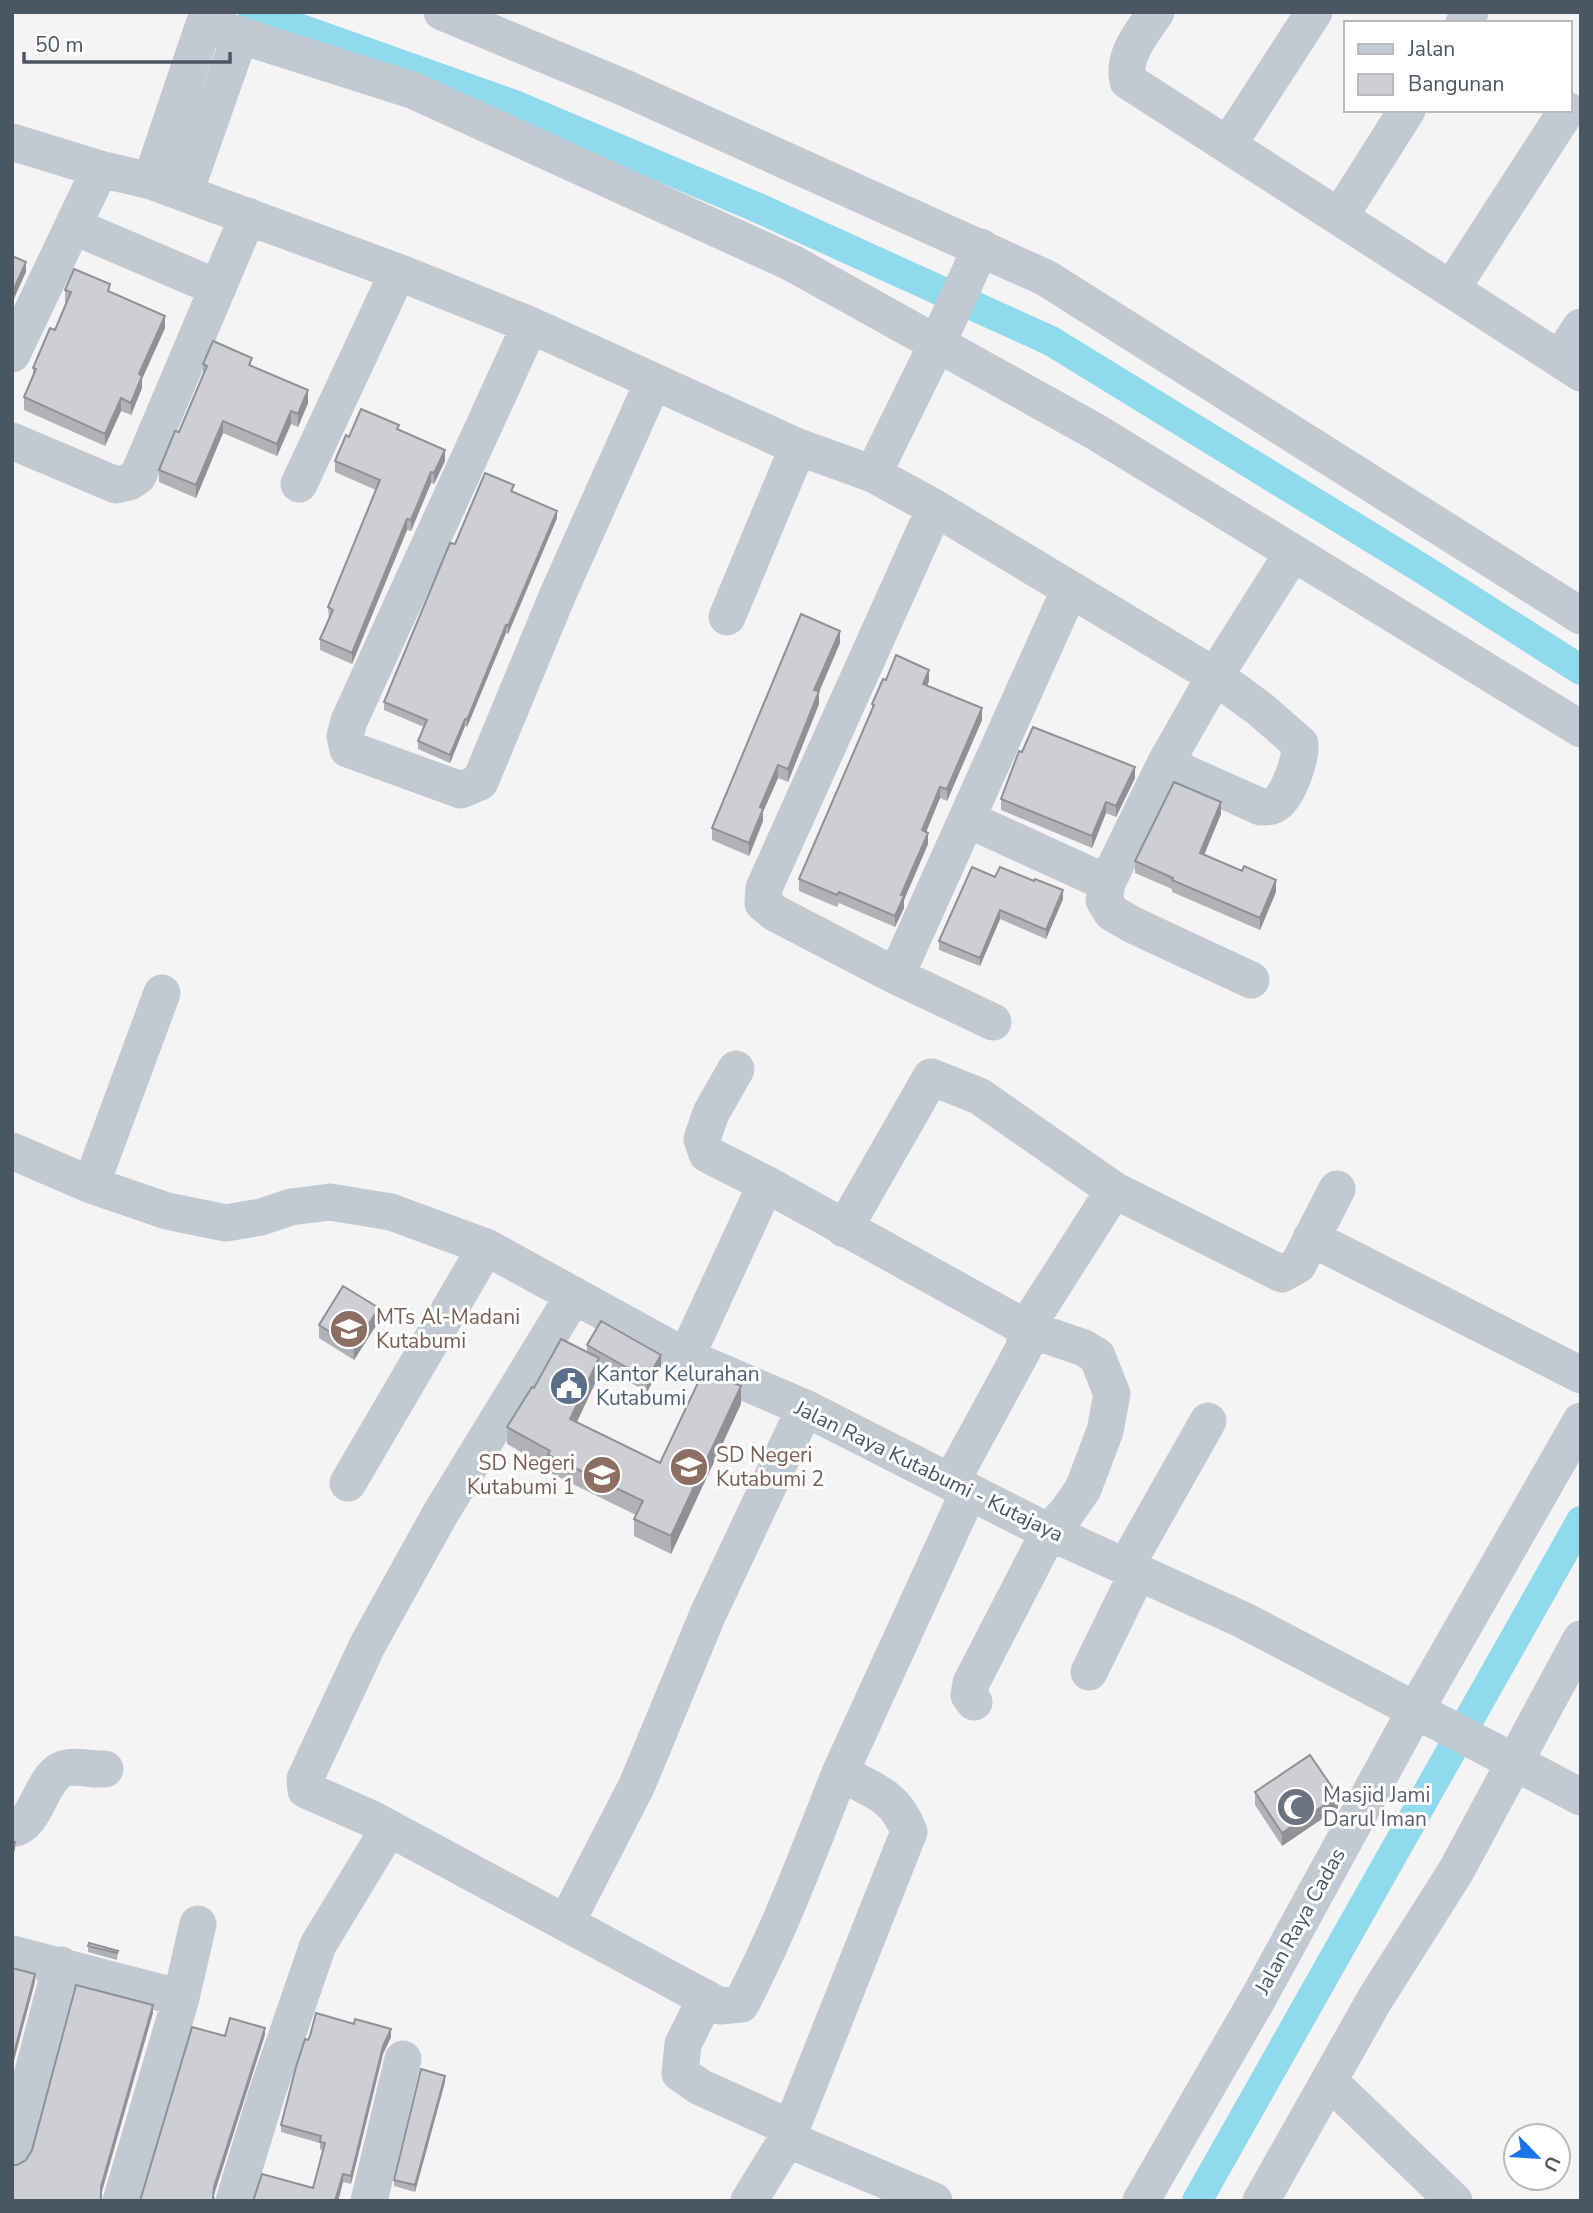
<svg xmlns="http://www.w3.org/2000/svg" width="1593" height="2213" font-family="'Nunito Sans',sans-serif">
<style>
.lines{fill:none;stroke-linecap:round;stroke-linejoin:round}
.canal{stroke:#90daee;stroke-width:30}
.minor{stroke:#c1cad2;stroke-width:37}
.wall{fill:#b0b2b7}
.shaded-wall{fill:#909195}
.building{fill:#cdcfd5;stroke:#909195;stroke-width:2}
.labels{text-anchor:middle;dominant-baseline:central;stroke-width:6;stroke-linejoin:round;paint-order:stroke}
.education-label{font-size:21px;fill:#785e54;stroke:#fff;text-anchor:start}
.service-label{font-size:21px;fill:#4e5e75;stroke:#fff;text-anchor:start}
.street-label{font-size:21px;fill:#4a5661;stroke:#fff}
.worship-label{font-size:21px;fill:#5b616d;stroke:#fff;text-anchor:start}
</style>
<rect width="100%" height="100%" fill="#f5f3f3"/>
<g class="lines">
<path class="canal" d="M 253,12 L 517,106 L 756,207 L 1051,341 L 1421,568 L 1581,670
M 1197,2201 L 1581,1521"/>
<path class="minor" d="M 442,12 L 625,88 L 1046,278 L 1581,616
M 1156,12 C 1142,33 1122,55 1128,81 L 1581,373
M 1464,23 L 1470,12
M 12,142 L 100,169 L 151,181 L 398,272 L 530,325 L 798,447 L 873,474 L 937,344 L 981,247
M 1228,145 L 1314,12
M 151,181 L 204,24 L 412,90 L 792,263 L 1096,432 L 1581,729
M 185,192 L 240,36
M 1340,216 L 1407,110
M 73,226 L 218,288
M 1452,288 L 1567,110
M 530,325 L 349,721 L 345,736 L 348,749 L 461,790 L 480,782 L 558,594 L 653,382
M 12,354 L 100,169
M 1560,359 L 1581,327
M 12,441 L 116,485 L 129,482 L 138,476 L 248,216
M 873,474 L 935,508 L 1215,676 L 1260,709 L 1300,744 C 1301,759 1289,793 1277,803 C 1273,807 1266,807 1261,807 L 1165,764
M 299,484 L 398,272
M 935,508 L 764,888 L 763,903 L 775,913 L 896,976 L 993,1022
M 727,617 L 798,447
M 967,819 L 1107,883
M 896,976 L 1070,589
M 1251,980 L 1133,925 L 1112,913 L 1104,900 L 1107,883 L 1165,764 L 1215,676 L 1292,554
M 736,1069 L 711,1113 L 702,1139 L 707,1154 L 766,1184
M 12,1151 L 91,1185 L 167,1211 L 226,1223 L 261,1217 L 291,1207 L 330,1202 L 391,1212 L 486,1247 L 686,1357 L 805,1408 L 1049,1532 L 1243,1620 L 1581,1797
M 91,1185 L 162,993
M 844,1229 L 931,1077 L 979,1096 L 1114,1190 L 1282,1274 L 1298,1265 L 1337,1189
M 1311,1238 L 1581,1375
M 574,1295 L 439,1516 L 367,1646 L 305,1779 L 306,1790 L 372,1819 L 720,2006 L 741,2004 C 780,1930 809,1851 840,1773
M 686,1357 L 766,1184 L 1026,1328 L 1024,1348 L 951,1482
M 348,1483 L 486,1247
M 1126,1566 L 1208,1421
M 1089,1672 L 1138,1572
M 974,1702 L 969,1695 L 971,1683 L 1049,1532 L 1067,1512 L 1083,1489 L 1105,1431 L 1112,1394 L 1097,1356 L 1084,1348 L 1026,1328 L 1114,1190
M 12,1829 C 36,1826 40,1781 61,1770 C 71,1764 92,1770 105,1769
M 566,1923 L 637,1785 L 708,1614 L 805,1408
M 12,1954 L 181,1998
M 706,1998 L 683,2044 L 680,2073 L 700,2087 L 791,2128
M 1329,2081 L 1454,2201
M 787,2139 L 934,2201
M 12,2152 L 61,1965
M 121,2201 L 181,1998 L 198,1924
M 234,2201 L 267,2093 L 318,1945 L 389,1828
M 369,2201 L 403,2059
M 749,2201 L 787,2139 L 909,1832 C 896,1795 872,1790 840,1773 L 969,1491
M 1141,2201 L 1260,1995 L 1415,1711 L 1581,1421
M 1261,2201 L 1375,1999 L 1456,1871 L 1581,1639"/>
</g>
<path class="wall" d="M 65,290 L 110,293 L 165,328 L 142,379 L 142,388 L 131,415 L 121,411 L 105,446 L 24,410 L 24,397 L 33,376 L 33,368 L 55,330 L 67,302 L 65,302 Z
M 203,364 L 252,367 L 308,403 L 298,427 L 291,424 L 277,456 L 223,433 L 196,498 L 159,482 L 159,470 L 179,432 L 203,375 Z
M 399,430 L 445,461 L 434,484 L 431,483 L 411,531 L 407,530 L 352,664 L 320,650 L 320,639 L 329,619 L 328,607 L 376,490 L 335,472 L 335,461 L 349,437 Z
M 514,492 L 557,518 L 508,634 L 506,633 L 467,727 L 465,726 L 450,763 L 418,749 L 418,741 L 424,727 L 384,710 L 384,702 L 455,544 Z
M 840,643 L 819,692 L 819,704 L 788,782 L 778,778 L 763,812 L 763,821 L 749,856 L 712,840 L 712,828 Z
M 886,680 L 929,681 L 927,686 L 982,720 L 947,801 L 940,798 L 926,832 L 928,844 L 904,900 L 904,908 L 895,927 L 839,903 L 837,907 L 799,891 L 799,879 L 872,710 L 872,704 Z
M 1135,778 L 1116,817 L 1106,813 L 1092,848 L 1001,810 L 1001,799 Z
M 1221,814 L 1204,854 L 1276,892 L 1260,930 L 1172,892 L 1172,889 L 1135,873 L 1135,861 Z
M 995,877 L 1063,899 L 1046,939 L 1000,919 L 980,966 L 939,950 L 939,941 Z
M 379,1321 L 354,1360 L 319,1338 L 319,1325 Z
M 587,1345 L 661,1367 L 647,1392 L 599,1365 L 599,1375 L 577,1422 L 660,1463 L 741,1404 L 671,1554 L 634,1536 L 634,1519 L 636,1515 L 548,1472 L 548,1468 L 507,1444 L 507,1427 L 534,1388 L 587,1352 Z
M 1255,1792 L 1338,1808 L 1282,1846 L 1255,1805 Z
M 88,1946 L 118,1951 L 117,1960 L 88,1952 Z
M 391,2037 L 383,2054 L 351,2184 L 343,2182 L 338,2201 L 253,2201 L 313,2188 L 323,2151 L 320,2149 L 320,2143 L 281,2132 L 281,2125 L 308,2040 Z
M 445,2082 L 415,2192 L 394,2186 L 394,2180 Z"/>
<path class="shaded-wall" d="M 26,262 L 26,272 L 12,303 L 12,293 Z
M 165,316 L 165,328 L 142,379 L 142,388 L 131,415 L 131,403 L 139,374 Z
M 308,390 L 308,403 L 298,427 L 298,414 Z
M 121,398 L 121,411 L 105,446 L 105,434 Z
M 291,411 L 291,424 L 277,456 L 277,444 Z
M 223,421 L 223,433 L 196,498 L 196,485 Z
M 445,450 L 445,461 L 434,484 L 434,473 Z
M 431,472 L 431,483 L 411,531 L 411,520 Z
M 557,511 L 557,518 L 508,634 L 508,626 Z
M 407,519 L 407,530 L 352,664 L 352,653 Z
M 506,625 L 506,633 L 467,727 L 467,720 Z
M 840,631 L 840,643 L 819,692 L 819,704 L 788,782 L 788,769 L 814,690 Z
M 929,670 L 929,681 L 923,695 L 923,684 Z
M 982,708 L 982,720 L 947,801 L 947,789 Z
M 465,719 L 465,726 L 450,763 L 450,755 Z
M 778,765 L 778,778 L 763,812 L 763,821 L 749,856 L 749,843 L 760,807 Z
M 1135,767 L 1135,778 L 1116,817 L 1116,806 Z
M 940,787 L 940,798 L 922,842 L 922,830 Z
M 1106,802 L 1106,813 L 1092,848 L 1092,836 Z
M 1221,802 L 1221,814 L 1200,865 L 1200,853 Z
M 928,833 L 928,844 L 904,900 L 904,908 L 895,927 L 895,916 L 901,895 Z
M 1276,880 L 1276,892 L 1260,930 L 1260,918 Z
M 1063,890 L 1063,899 L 1046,939 L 1046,930 Z
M 1000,910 L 1000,919 L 980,966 L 980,958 Z
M 379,1308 L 379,1321 L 354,1360 L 354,1347 Z
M 661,1355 L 661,1367 L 647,1392 L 647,1379 Z
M 599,1358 L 599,1375 L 570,1436 L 570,1419 Z
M 741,1386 L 741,1404 L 671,1554 L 671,1536 Z
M 1338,1796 L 1338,1808 L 1282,1846 L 1282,1833 Z
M 15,1842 L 15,1849 L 12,1861 L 12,1853 Z
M 35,1974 L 35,1982 L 12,2068 L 12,2061 Z
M 153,2005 L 153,2013 L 101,2195 L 101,2187 Z
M 265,2028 L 265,2035 L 214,2195 L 214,2187 Z
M 391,2029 L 391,2037 L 383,2054 L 351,2184 L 351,2176 L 383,2046 Z
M 445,2076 L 445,2082 L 415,2192 L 415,2185 Z
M 343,2174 L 343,2182 L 338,2201 L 335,2201 Z"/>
<path class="building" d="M 12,256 L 26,262 L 12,293 Z
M 74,269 L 110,284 L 108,291 L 165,316 L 139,374 L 142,376 L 131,403 L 121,398 L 105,434 L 24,397 L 36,369 L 33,368 L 50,328 L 55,330 L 71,292 L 65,290 Z
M 213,341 L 252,358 L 249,365 L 308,390 L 298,414 L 291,411 L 277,444 L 223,421 L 196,485 L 159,470 L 175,431 L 179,432 L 207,366 L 203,364 Z
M 361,409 L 399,425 L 397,429 L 445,450 L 434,473 L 431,472 L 411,520 L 407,519 L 352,653 L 320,639 L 333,610 L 328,607 L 380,480 L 335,461 L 346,435 L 349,437 Z
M 485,473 L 514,485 L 511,491 L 557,511 L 508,626 L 506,625 L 467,720 L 465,719 L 450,755 L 418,741 L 427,720 L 384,702 L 450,543 L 455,544 Z
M 801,614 L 840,631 L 814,690 L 819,691 L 788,769 L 778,765 L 760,807 L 763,809 L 749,843 L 712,828 Z
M 896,655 L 929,670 L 923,684 L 982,708 L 947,789 L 940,787 L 922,830 L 928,833 L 901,895 L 904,896 L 895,916 L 839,892 L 837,895 L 799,879 L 874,705 L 872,704 L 883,679 L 886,680 Z
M 1033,727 L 1135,767 L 1116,806 L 1106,802 L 1092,836 L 1001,799 L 1019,751 L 1022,752 Z
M 1174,782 L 1221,802 L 1200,853 L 1242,871 L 1244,866 L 1276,880 L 1260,918 L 1172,880 L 1173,878 L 1135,861 Z
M 972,867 L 995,877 L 1000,867 L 1034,881 L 1035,879 L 1063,890 L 1046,930 L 1000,910 L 980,958 L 939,941 Z
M 343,1286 L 379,1308 L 354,1347 L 319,1325 Z
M 601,1321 L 661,1355 L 647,1379 L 587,1345 Z
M 561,1339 L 599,1358 L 570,1419 L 660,1463 L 704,1370 L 741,1386 L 671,1536 L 634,1519 L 643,1501 L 548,1455 L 550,1451 L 507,1427 L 532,1387 L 534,1388 Z
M 1310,1755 L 1338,1796 L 1282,1833 L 1255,1792 Z
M 12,1842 L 15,1842 L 12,1853 Z
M 89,1943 L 118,1951 L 117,1953 L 88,1946 Z
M 12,1968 L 35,1974 L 12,2061 Z
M 76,1985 L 153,2005 L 101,2187 L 101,2198 L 102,2201 L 12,2201 L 12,2165 L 17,2165 L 26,2160 L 32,2150 Z
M 316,2013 L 354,2024 L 355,2019 L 391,2029 L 383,2046 L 351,2176 L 343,2174 L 335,2201 L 253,2201 L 262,2174 L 313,2188 L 325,2143 L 320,2142 L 321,2136 L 281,2125 L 296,2067 L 305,2039 L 308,2040 L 310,2036 Z
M 230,2018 L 265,2028 L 214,2187 L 213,2197 L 215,2201 L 140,2201 L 192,2027 L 225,2036 Z
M 421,2069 L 445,2076 L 415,2185 L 394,2180 Z"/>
<defs>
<g id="school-disc" transform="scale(2.0125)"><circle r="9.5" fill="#8d6e63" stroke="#fff"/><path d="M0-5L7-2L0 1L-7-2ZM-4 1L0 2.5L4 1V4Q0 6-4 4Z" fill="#fff"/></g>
<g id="civic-disc" transform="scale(2.0125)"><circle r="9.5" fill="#5c6f8a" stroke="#fff"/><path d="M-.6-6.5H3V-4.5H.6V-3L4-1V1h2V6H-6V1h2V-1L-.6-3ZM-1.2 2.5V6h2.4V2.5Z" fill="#fff"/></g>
<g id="mosque-disc" transform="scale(2.0125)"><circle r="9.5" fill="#6b7280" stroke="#fff"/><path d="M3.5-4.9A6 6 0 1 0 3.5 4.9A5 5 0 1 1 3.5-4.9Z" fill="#fff"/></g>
</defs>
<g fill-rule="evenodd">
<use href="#school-disc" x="349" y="1329"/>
<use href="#civic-disc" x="569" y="1386"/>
<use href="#school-disc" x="689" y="1467"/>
<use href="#school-disc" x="602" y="1475"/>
<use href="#mosque-disc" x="1296" y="1807"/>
</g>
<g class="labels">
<g class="education-label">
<text x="376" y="1317">MTs Al-Madani<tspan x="376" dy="24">Kutabumi</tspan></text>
<text x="716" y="1455">SD Negeri<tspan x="716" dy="24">Kutabumi 2</tspan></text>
<text x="575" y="1463" text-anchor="end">SD Negeri<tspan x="575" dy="24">Kutabumi 1</tspan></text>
</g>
<g class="service-label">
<text x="596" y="1374">Kantor Kelurahan<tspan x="596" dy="24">Kutabumi</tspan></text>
</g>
<g class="street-label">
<text transform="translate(929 1471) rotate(26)">Jalan Raya Kutabumi - Kutajaya</text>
<text transform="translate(1300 1921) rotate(-61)">Jalan Raya Cadas</text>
</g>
<g class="worship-label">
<text x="1323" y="1795">Masjid Jami<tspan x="1323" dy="24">Darul Iman</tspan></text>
</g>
</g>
<rect width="1593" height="2213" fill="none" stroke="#4a5661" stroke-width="28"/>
<rect x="1344" y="21" width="228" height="91" fill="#ffffff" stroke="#b7bbc0" stroke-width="2"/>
<rect x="1358" y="44" width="35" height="10" fill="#c1cad2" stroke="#b7bbc0" stroke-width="2"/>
<text x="1408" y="56" font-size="21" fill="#4a5661">Jalan</text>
<rect x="1358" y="74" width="35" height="21" fill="#cdcfd5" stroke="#b7bbc0" stroke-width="2"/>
<text x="1408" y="91" font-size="21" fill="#4a5661">Bangunan</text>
<g transform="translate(1537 2157) rotate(115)"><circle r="33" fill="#ffffff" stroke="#b7bbc0" stroke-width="2"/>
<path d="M0-5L12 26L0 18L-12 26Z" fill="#1a73e8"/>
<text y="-10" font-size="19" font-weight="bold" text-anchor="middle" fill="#4a5661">U</text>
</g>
<path d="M24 52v10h206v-10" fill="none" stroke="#4a5661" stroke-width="3.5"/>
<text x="35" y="52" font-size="21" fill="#4a5661" stroke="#ffffff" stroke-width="5" paint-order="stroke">50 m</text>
</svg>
